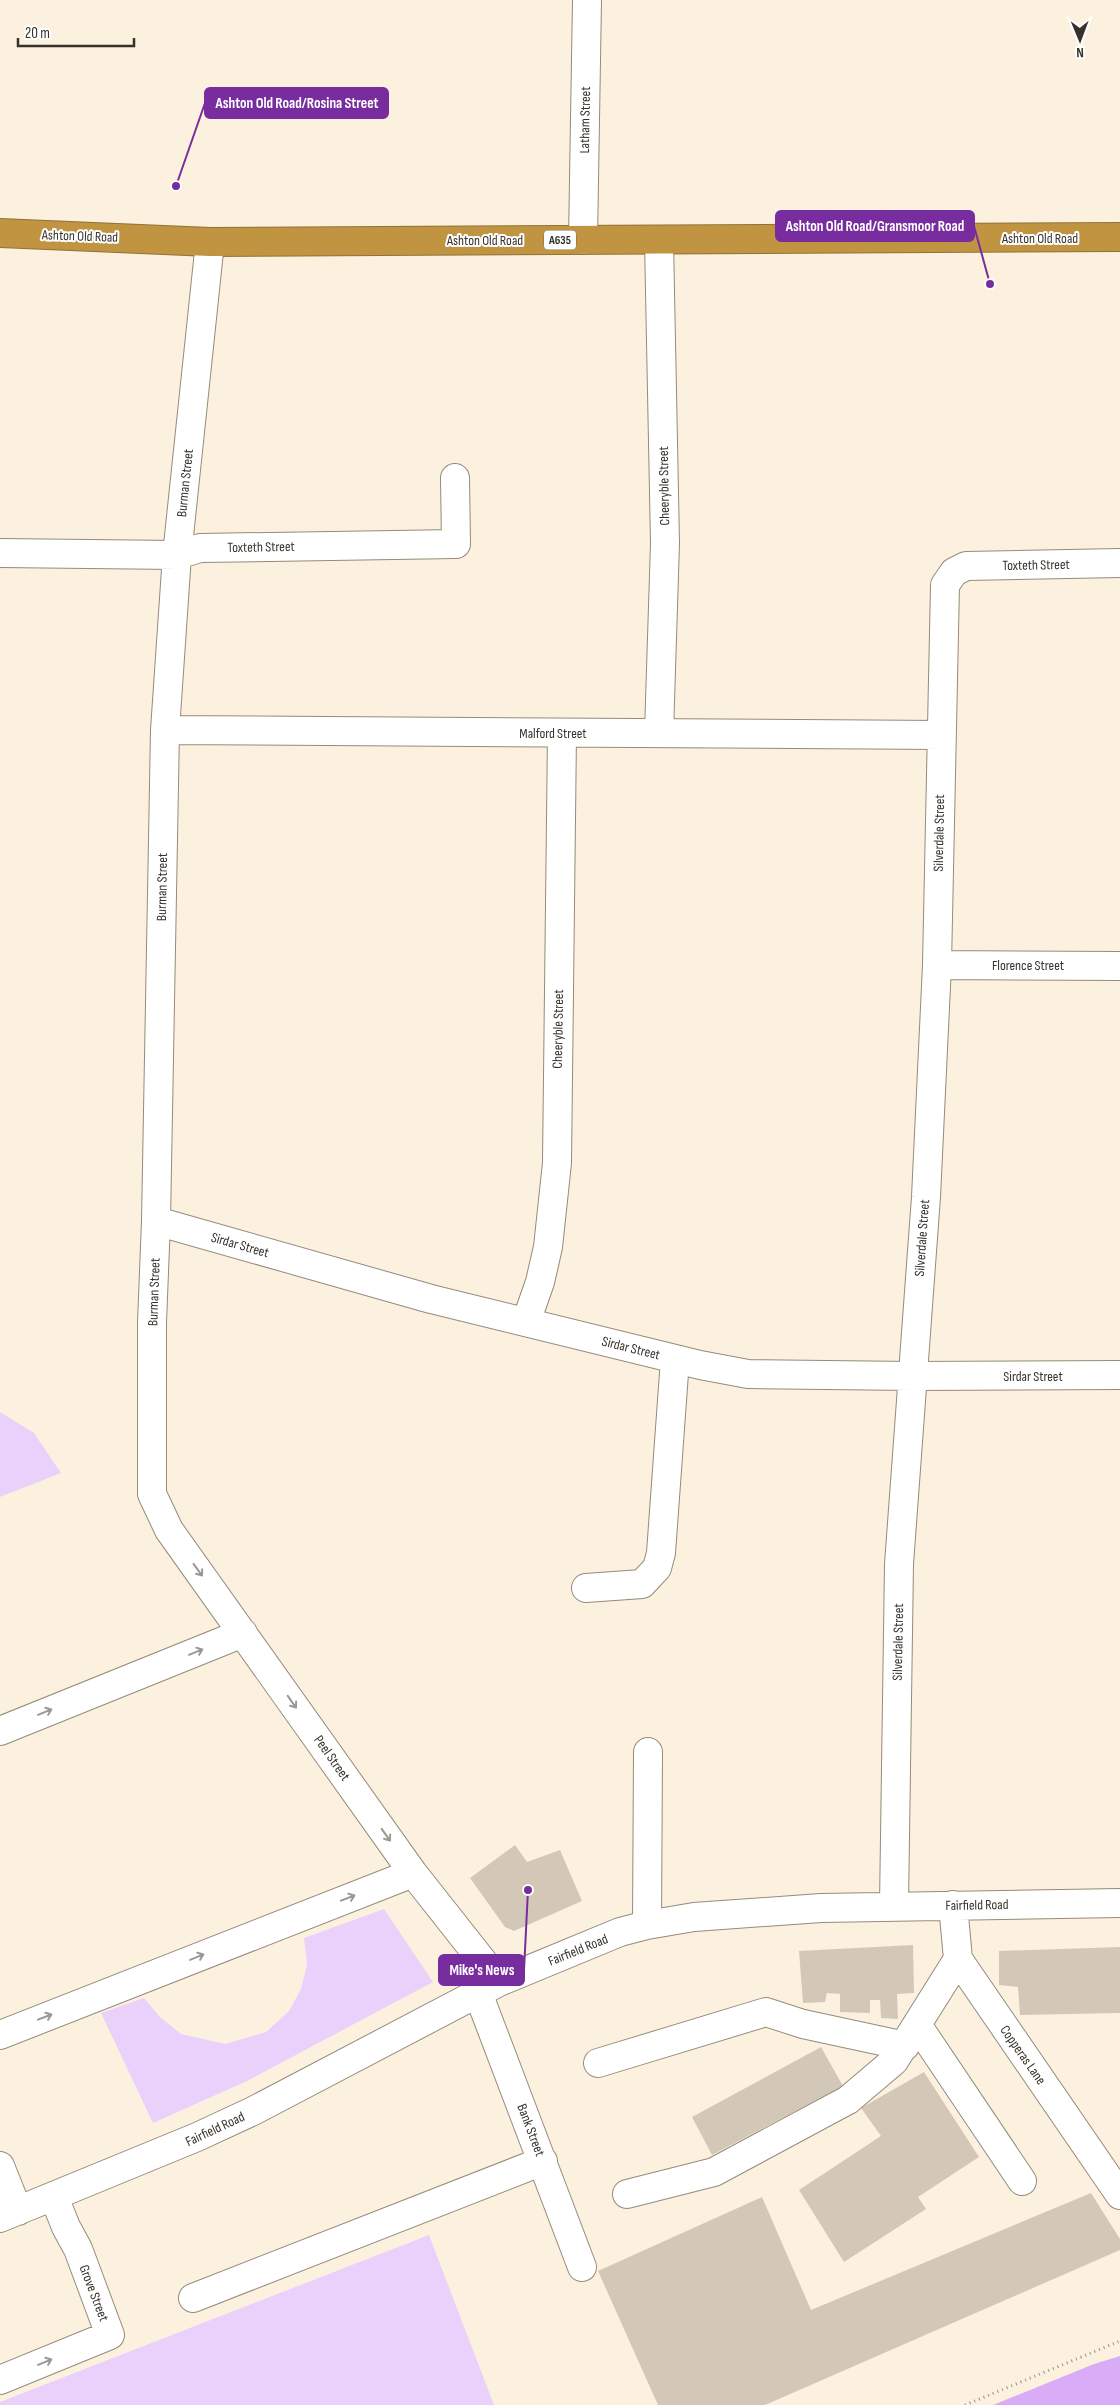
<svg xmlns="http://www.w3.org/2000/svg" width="1120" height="2405" font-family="'Sofia Sans Condensed',sans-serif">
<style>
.green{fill:#ead1fc}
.water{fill:#d9acf7}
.building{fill:#d3c8b7}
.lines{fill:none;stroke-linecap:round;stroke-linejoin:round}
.minor-casing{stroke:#948b7a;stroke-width:30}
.highway-casing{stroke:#907239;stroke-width:30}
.path{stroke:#9b9387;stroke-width:3;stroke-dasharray:1 4;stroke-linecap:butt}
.minor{stroke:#fff;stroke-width:28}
.highway{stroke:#c09441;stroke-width:28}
.oneway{stroke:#9a9895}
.labels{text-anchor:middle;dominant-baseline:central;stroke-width:4;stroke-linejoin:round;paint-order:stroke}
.shield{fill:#fff;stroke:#72706b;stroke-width:1}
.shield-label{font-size:12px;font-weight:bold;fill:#36322b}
.street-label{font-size:14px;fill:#36322b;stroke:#fff}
.leader{fill:none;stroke:#782d9f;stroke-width:2}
.callout-dot{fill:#782d9f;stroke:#fff;stroke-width:2}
.callout{fill:#782d9f;stroke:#782d9f;stroke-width:2}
.callout-label{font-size:15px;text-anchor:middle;font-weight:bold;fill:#fff}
</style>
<rect width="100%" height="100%" fill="#fcf1df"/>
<path class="green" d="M 0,1412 L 34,1433 L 61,1473 L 0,1497 Z
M 384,1909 L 433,1982 L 247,2081 L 153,2123 L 101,2013 L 144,1998 L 160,2017 L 181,2034 L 225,2044 L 266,2032 L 289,2011 L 301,1989 L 307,1964 L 304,1938 Z
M 429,2235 L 494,2405 L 0,2405 L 0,2402 Z"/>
<path class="water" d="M 1120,2356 L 1120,2405 L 993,2405 L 1094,2364 Z"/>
<path class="building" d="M 515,1845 L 527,1862 L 560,1850 L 582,1901 L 514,1931 L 505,1927 L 470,1878 Z
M 913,1945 L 914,1993 L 897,1994 L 898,2019 L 881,2018 L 880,2000 L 870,2000 L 870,2013 L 840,2012 L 840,1994 L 827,1993 L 825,2002 L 803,2003 L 799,1951 Z
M 1120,1947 L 1120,2013 L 1020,2015 L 1018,1987 L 999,1985 L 999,1951 Z
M 821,2047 L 843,2086 L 712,2155 L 692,2117 Z
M 924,2072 L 979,2157 L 918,2197 L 926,2209 L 844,2262 L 799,2190 L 881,2136 L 861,2108 Z
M 1091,2193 L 1120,2239 L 1120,2250 L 765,2405 L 658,2405 L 598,2271 L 762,2197 L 811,2310 Z"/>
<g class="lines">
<g class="minor-casing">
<path id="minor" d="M 583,240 L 587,0
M 659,240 L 665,543 L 659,733
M 210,242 L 177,555 L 165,730 L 156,1221 L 152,1323 L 152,1494 L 169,1530 L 413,1873 L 499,1982
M 0,553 L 177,555 L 200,548 L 456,544 L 455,478
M 165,730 L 941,735
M 937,965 L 1120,966
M 156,1221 L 431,1299 L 700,1365 L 748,1374 L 912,1376 L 1120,1375
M 526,1322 L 540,1282 L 548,1247 L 557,1163 L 562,733
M 586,1588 L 642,1584 L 657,1568 L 661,1553 L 675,1359
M 0,1731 L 243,1633
M 894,1905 L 899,1564 L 926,1197 L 937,965 L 945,585 L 954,572 L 966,566 L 1120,563
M 953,1905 L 958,1959 L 1120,2195
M 647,1925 L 648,1752
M 478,1993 L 582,2267
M 918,2026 L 1022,2181
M 0,2035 L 413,1873
M 598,2063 L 766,2012 L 803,2024 L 905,2046
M 0,2166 L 18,2211
M 627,2194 L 714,2172 L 848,2100 L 894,2061 L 958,1959
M 0,2218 L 197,2137 L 253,2111 L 499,1982 L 620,1932 L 647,1925 L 694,1917 L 821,1908 L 1120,1903
M 193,2298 L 543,2161
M 0,2380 L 110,2335 L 78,2249 L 66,2227 L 54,2197"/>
</g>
<g class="highway-casing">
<path id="highway" d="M 0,233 L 210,242 L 1120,237"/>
</g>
<path class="path" d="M 965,2405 L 1120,2341"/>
<use href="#minor" class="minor"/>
<use href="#highway" class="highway"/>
</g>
<defs><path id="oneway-shaft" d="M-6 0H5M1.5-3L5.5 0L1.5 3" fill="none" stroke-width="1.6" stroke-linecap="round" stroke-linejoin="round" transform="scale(1.25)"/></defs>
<g class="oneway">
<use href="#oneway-shaft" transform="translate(198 1570) rotate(54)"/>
<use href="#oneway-shaft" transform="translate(196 1652) rotate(-22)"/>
<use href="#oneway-shaft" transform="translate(292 1702) rotate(55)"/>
<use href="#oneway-shaft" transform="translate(45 1712) rotate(-22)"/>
<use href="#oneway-shaft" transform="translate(386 1835) rotate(55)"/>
<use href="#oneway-shaft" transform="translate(348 1898) rotate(-21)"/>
<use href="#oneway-shaft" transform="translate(197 1957) rotate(-22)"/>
<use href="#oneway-shaft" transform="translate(45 2017) rotate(-21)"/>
<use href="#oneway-shaft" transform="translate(45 2362) rotate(-22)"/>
</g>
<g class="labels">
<rect class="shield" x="544" y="230.5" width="32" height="19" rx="4"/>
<g class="shield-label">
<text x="560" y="240">A635</text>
</g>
<g class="street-label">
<text transform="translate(585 120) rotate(-89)">Latham Street</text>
<text transform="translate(80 236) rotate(2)">Ashton Old Road</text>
<text x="1040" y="238">Ashton Old Road</text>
<text x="485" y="240">Ashton Old Road</text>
<text transform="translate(185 483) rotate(-84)">Burman Street</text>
<text transform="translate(664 486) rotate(-91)">Cheeryble Street</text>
<text transform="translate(261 547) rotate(-1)">Toxteth Street</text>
<text transform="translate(1036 565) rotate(-1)">Toxteth Street</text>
<text x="553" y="733">Malford Street</text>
<text transform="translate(939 833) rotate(-89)">Silverdale Street</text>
<text transform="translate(162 887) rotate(-89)">Burman Street</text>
<text x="1028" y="965">Florence Street</text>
<text transform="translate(558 1029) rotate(-89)">Cheeryble Street</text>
<text transform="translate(922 1238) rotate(-86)">Silverdale Street</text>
<text transform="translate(240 1245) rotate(16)">Sirdar Street</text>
<text transform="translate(154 1292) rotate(-88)">Burman Street</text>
<text transform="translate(631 1348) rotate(14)">Sirdar Street</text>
<text x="1033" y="1376">Sirdar Street</text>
<text transform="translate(898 1642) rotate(-89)">Silverdale Street</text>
<text transform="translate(332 1758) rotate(55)">Peel Street</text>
<text transform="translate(977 1905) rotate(-1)">Fairfield Road</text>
<text transform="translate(578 1950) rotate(-22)">Fairfield Road</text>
<text transform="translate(1023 2055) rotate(55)">Copperas Lane</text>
<text transform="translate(215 2129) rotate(-25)">Fairfield Road</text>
<text transform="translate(531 2130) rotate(69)">Bank Street</text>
<text transform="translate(94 2293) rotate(69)">Grove Street</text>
</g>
</g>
<path class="leader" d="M176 186L205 103M990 284L974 226M528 1890L524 1970"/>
<g class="callout-dot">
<circle cx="176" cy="186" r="5"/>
<circle cx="990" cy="284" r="5"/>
<circle cx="528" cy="1890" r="5"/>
</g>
<g class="callout">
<rect x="205" y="88" width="183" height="30" rx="5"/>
<rect x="776" y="211" width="198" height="30" rx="5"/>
<rect x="439" y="1955" width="85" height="30" rx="5"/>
</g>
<g class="callout-label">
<text x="297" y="108">Ashton Old Road/Rosina Street</text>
<text x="875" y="231">Ashton Old Road/Gransmoor Road</text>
<text x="482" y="1975">Mike's News</text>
</g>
<g transform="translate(1080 40) rotate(179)" stroke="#ffffff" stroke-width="4" paint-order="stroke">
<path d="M0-4L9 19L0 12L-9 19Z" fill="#36322b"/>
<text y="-8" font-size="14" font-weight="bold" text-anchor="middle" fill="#36322b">N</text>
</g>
<path d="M18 38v8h116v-8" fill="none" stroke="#36322b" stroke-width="2.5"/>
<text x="25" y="38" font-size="15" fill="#36322b" stroke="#ffffff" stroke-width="4" paint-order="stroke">20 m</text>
</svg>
